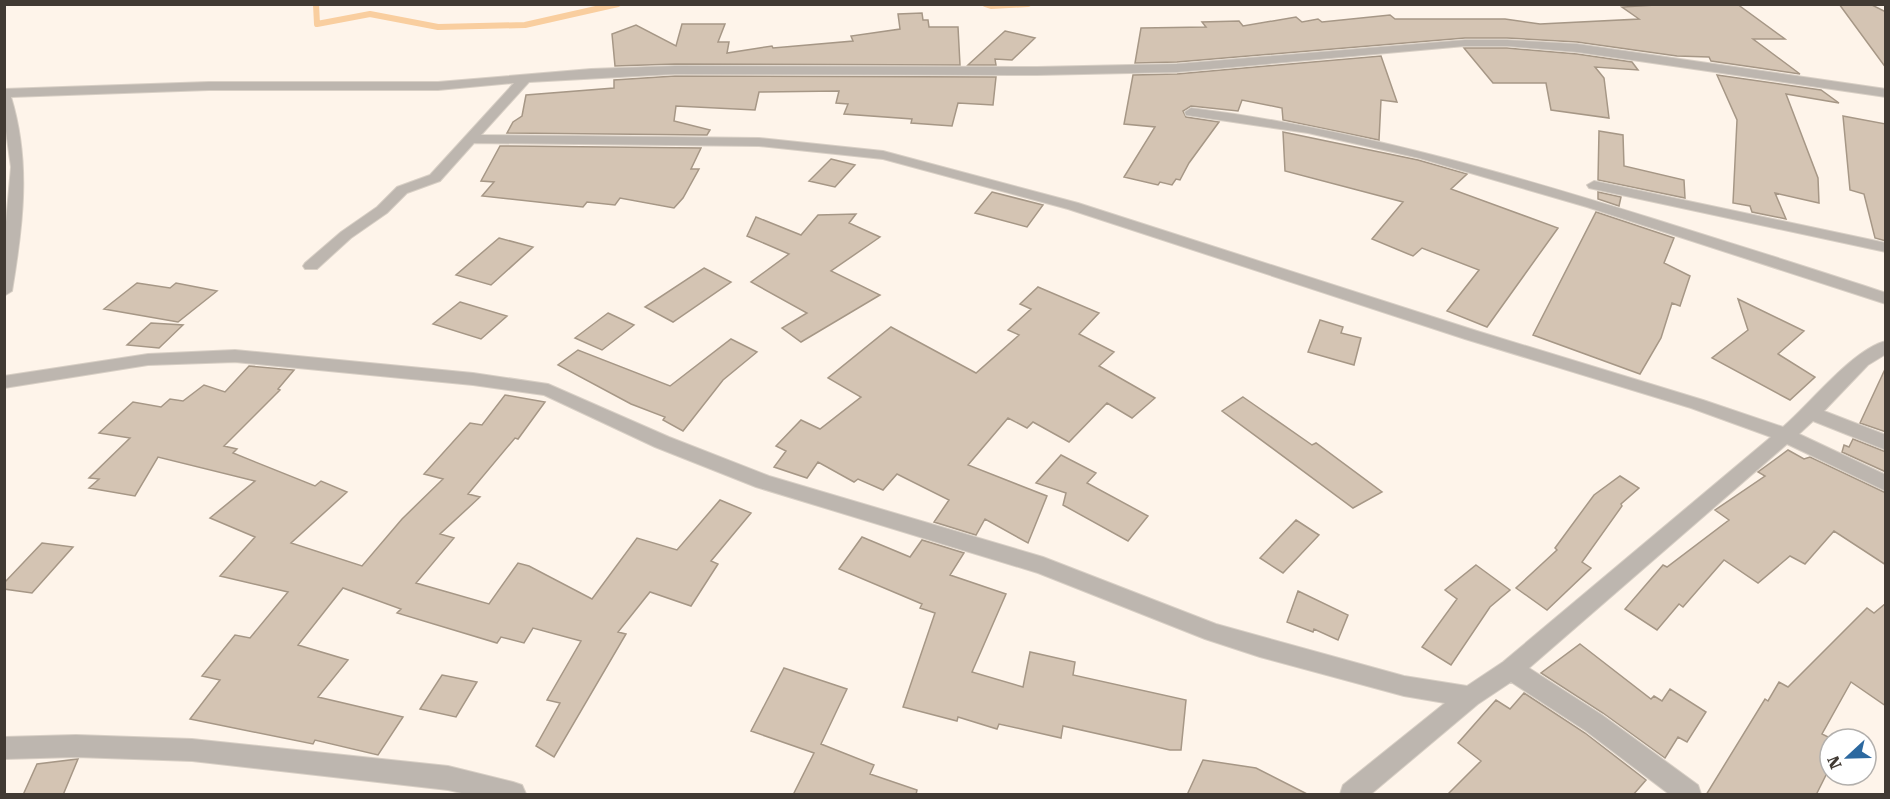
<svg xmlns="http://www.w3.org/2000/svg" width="1890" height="799" font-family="'Roboto Serif',serif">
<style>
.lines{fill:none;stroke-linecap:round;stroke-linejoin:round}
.stream{stroke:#f9ce9f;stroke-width:6}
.building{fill:#d4c4b3;stroke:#a69786;stroke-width:1.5}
.minor-casing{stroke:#d8cfc5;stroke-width:2}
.minor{fill:#bdb6af;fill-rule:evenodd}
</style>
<rect width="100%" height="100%" fill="#fef4ea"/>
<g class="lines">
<path class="stream" d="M 316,4 L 317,24 L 370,14 L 438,27 L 525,25 L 618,4
M 985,4 L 991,6 L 1028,4"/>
</g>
<path class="building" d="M 1673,4 L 1737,4 L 1785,39 L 1753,39 L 1800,74 L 1711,61 L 1709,57 L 1677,56 L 1577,42 L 1507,38 L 1465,38 L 1177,62 L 1135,63 L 1141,28 L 1206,27 L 1202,22 L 1239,21 L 1243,26 L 1296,17 L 1302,22 L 1318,19 L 1322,22 L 1390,15 L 1395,19 L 1505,19 L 1540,24 L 1639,19 L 1622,7 Z
M 1839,4 L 1870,4 L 1886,12 L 1886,68 Z
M 922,13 L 923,20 L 928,20 L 929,27 L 958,27 L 960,65 L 675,64 L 615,66 L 612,34 L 636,25 L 676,46 L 682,24 L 725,24 L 718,42 L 729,42 L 727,53 L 772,46 L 773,48 L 853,41 L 851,36 L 900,29 L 898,14 Z
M 1005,31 L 1035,38 L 1012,60 L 995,59 L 996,65 L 968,65 Z
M 1464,48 L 1507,48 L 1577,54 L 1632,62 L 1638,70 L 1595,67 L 1604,78 L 1609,118 L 1551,110 L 1546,83 L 1493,83 Z
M 1381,56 L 1397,102 L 1381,100 L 1379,140 L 1283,120 L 1282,108 L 1242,100 L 1238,111 L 1191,106 L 1183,111 L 1186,117 L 1219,122 L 1189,163 L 1180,180 L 1176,179 L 1172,185 L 1160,182 L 1158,185 L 1124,177 L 1155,127 L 1124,124 L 1133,75 L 1177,74 Z
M 1717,75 L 1821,90 L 1839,103 L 1786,94 L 1818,178 L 1819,203 L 1775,193 L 1786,219 L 1752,212 L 1750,206 L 1733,203 L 1737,120 Z
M 675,76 L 996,77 L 993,105 L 958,103 L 952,126 L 911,123 L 912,119 L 844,114 L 848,104 L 836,103 L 839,91 L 759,92 L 755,110 L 676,106 L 674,121 L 710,130 L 707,135 L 507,133 L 513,122 L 522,116 L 526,95 L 614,88 L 614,80 Z
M 1843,116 L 1886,124 L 1886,241 L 1875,238 L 1864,194 L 1850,190 Z
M 1599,131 L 1623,135 L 1624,166 L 1684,180 L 1685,198 L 1598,180 Z
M 1283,132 L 1418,160 L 1467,174 L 1451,189 L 1558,228 L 1487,327 L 1447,311 L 1479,270 L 1422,248 L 1413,256 L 1372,239 L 1403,202 L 1285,171 Z
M 500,146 L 701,148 L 691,169 L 699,169 L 683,198 L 674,208 L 620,198 L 615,205 L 587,202 L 583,207 L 482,196 L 494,182 L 481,181 Z
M 831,159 L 855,165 L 835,187 L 809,181 Z
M 992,192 L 1043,205 L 1027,227 L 975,213 Z
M 1598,192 L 1621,197 L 1619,206 L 1598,199 Z
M 1596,212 L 1674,238 L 1664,263 L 1690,276 L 1680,306 L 1672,303 L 1661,338 L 1640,374 L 1533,335 Z
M 856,214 L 849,223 L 880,237 L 831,271 L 880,295 L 801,342 L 782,328 L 807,313 L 751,282 L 789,254 L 747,236 L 756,217 L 801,235 L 818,215 Z
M 499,238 L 533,247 L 491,285 L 456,275 Z
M 704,268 L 731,282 L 673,322 L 645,307 Z
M 137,283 L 170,288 L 176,283 L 217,291 L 178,322 L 104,309 Z
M 1038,287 L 1099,313 L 1079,334 L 1114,352 L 1099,366 L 1155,398 L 1132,418 L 1107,403 L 1069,442 L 1033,422 L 1027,428 L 1008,418 L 968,465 L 1047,496 L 1028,543 L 985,519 L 976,535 L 934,522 L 949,500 L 897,474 L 883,490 L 858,479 L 854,482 L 818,462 L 807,478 L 774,467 L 786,451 L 776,446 L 801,420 L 820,429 L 861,397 L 828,378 L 891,327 L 976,373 L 1019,335 L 1008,330 L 1031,309 L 1020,304 Z
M 1738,299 L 1804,331 L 1778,354 L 1815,377 L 1790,400 L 1712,358 L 1748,330 Z
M 460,302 L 507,316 L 481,339 L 433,324 Z
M 608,313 L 634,325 L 602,350 L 575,338 Z
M 1320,320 L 1343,327 L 1341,333 L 1361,338 L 1354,365 L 1308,352 Z
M 151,323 L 183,325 L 159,348 L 127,345 Z
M 731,339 L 757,352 L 723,380 L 683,431 L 663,420 L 665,417 L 631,404 L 558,365 L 578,350 L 670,386 Z
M 249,366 L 294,370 L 278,389 L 280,390 L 224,446 L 237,449 L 233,453 L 315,486 L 321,481 L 347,492 L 291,543 L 362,566 L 402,519 L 443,479 L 424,474 L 470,423 L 482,425 L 505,395 L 545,402 L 518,439 L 515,438 L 468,494 L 480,497 L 440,534 L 454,538 L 416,583 L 489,604 L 518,563 L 529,566 L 592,599 L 637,538 L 677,550 L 720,500 L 751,513 L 711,561 L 718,564 L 691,606 L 650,592 L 618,632 L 626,634 L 554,757 L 536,746 L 560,703 L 547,700 L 581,641 L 533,628 L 524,643 L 501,637 L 497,643 L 397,613 L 401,609 L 343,588 L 298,645 L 348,660 L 318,697 L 403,717 L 378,755 L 315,740 L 313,744 L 190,719 L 220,680 L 202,676 L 235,635 L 250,638 L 288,592 L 220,576 L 255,537 L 210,518 L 255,481 L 158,457 L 135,496 L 89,488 L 99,479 L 89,478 L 130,438 L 99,433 L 133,402 L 161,407 L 170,399 L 183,401 L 204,385 L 225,392 Z
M 1886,367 L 1886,432 L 1860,423 Z
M 1243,397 L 1312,445 L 1316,443 L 1382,492 L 1353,508 L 1222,411 Z
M 1853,439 L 1886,452 L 1886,472 L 1842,452 L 1844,445 L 1849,447 Z
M 1788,450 L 1804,459 L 1810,457 L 1886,493 L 1886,565 L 1834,531 L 1805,564 L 1790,556 L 1758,583 L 1724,560 L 1683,607 L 1679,604 L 1657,630 L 1625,609 L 1663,565 L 1667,567 L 1729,520 L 1715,510 L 1765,476 L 1758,472 Z
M 1061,455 L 1096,473 L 1087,483 L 1148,516 L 1128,541 L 1063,505 L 1066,493 L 1036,483 Z
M 1620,476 L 1639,488 L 1621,504 L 1622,506 L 1582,562 L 1591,568 L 1547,610 L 1516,588 L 1557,550 L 1555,548 L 1594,495 Z
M 1296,520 L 1319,535 L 1283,573 L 1260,558 Z
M 862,537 L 910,557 L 922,540 L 964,553 L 950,575 L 1006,594 L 972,672 L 1023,687 L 1030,652 L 1075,662 L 1073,675 L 1186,700 L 1181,750 L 1170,750 L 1063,726 L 1061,738 L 999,724 L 997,729 L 958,717 L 957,721 L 903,707 L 935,613 L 920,608 L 922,604 L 839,569 Z
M 42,543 L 73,547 L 32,593 L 4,589 L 4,583 Z
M 1476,565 L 1510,590 L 1490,607 L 1451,665 L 1422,647 L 1457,599 L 1445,590 Z
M 1298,591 L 1348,615 L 1338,640 L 1314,629 L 1313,632 L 1287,622 Z
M 1886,603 L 1886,706 L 1851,682 L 1822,734 L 1830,738 L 1830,767 L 1816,795 L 1706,795 L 1765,699 L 1768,701 L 1779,682 L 1788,687 L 1867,608 L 1874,613 Z
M 1580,644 L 1651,699 L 1654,696 L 1662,701 L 1670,689 L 1706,712 L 1687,742 L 1678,737 L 1665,758 L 1603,713 L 1541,673 Z
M 784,668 L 847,689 L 821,744 L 874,765 L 870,774 L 917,790 L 916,795 L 793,795 L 814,753 L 751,731 Z
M 442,675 L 477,682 L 456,717 L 420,709 Z
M 1524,693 L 1585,733 L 1646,780 L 1633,795 L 1447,795 L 1481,761 L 1458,743 L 1496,700 L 1510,709 Z
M 78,759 L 63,795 L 23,795 L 37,764 Z
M 1203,760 L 1256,768 L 1309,795 L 1187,795 Z"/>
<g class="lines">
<g class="minor-casing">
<path id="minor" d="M 1465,40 L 1507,40 L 1577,44 L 1886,89 L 1886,97 L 1577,52 L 1507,46 L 1465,46 L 1177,72 L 1037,75 L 675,74 L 529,82 L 481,135 L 759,138 L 883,151 L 1078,203 L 1477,331 L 1703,400 L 1783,427 C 1810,404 1853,349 1886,341 L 1886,354 L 1868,365 L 1824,411 L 1886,435 L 1886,450 L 1813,421 L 1799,434 L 1886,475 L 1886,491 L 1787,444 L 1529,668 L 1602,715 L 1698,785 L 1701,794 L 1669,794 L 1586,731 L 1511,682 L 1478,704 L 1371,794 L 1340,794 L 1343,785 L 1445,703 L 1404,696 L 1260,657 L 1205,639 L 1038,573 L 756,487 L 655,447 L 544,395 L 473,385 L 235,362 L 148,365 L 4,388 L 4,376 L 148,354 L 235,350 L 473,373 L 548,384 L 669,437 L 769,476 L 1043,557 L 1216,624 L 1404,676 L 1467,686 L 1503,662 L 1771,437 L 1691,408 L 1465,339 L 1068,209 L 883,159 L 759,146 L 474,143 L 440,181 L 407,193 L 387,213 L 351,238 L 317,269 L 305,269 L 303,266 L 305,263 L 341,232 L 377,207 L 397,187 L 430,175 L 514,83 L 438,90 L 209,90 L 11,97 C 31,162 23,225 12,291 L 4,296 L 4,244 L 11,167 L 4,117 L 4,89 L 209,82 L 438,82 L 591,69 L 675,66 L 1037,67 L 1177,64 Z
M 1191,108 C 1351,128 1500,171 1654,219 C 1723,241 1793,262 1862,285 L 1886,293 L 1886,304 L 1587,207 L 1419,158 L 1308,133 L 1186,115 L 1185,112 Z
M 1594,181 L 1886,243 L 1886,252 L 1589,188 L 1587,185 Z
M 76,735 L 192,739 L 448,766 L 513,782 L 522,785 L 526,794 L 466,794 L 448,790 L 192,761 L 76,757 L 4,759 L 4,737 Z"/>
</g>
<use href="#minor" class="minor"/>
</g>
<rect width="1890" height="799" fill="none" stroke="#413a33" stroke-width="12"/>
<g transform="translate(1848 757) rotate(248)"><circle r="28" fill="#ffffff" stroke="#b3b0ad" stroke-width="1.5"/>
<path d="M0-4.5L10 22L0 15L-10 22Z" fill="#2c689f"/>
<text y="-9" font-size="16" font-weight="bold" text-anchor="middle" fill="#413a33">N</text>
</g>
</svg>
